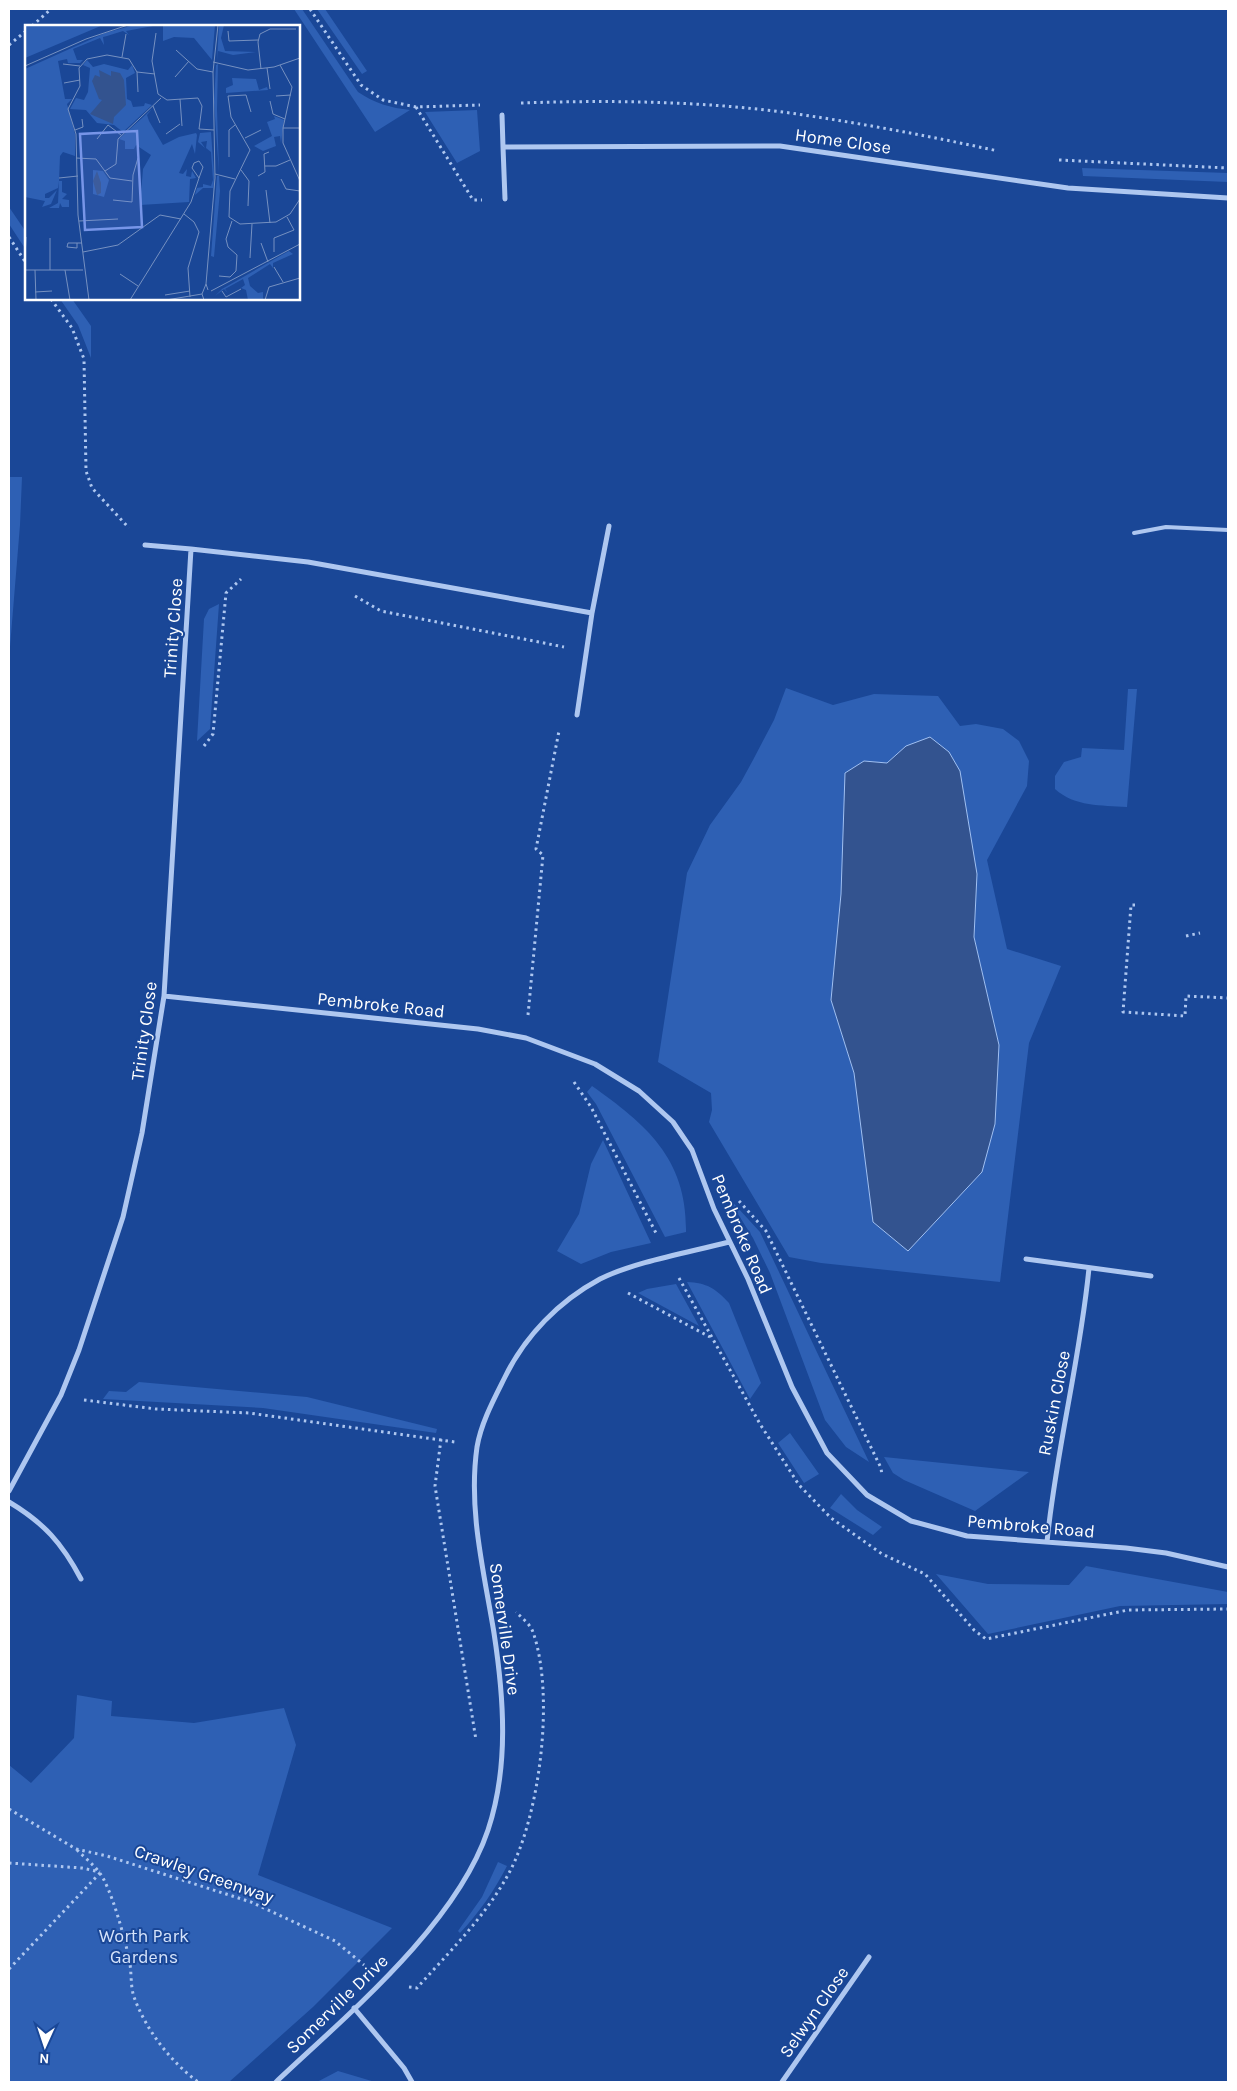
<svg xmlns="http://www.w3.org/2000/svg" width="1237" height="2091" font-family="Karla,sans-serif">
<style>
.green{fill:#2e60b4;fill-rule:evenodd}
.water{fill:#33538f;stroke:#a0c0f2}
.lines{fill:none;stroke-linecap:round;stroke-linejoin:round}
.path{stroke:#aec7f0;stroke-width:3;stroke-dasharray:2.5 4;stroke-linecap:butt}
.service{stroke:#aec7f0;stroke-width:4}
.minor{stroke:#aec7f0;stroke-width:5}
.labels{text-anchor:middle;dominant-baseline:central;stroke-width:4;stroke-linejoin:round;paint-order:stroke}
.street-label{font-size:18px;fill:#fff;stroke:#1a4797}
.park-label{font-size:18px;fill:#d5e3fb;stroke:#1a4797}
.inset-road{fill:none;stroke:#7691c1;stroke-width:1}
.view{fill:#7795e8;fill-opacity:0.15;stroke:#7795e8;stroke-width:2.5}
.inset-edge{fill:none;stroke:#fff;stroke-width:2.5}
</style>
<rect width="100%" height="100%" fill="#1a4797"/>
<path class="green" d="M 294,9 L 302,9 L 358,92 C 374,103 391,108 410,110 L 375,132 Z
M 317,9 L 325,9 L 367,71 L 362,74 Z
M 477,110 L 480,151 L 457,163 L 425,112 Z
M 1082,168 L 1228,173 L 1228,182 L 1083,176 Z
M 9,207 L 26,232 L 26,250 L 9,224 Z
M 60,299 L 72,299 L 91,326 L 91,358 L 78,325 Z
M 9,477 L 22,477 L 20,525 L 9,659 Z
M 219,604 L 210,729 L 197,741 L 204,619 L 209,609 Z
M 786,688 L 833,705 L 874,694 L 938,696 L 960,726 L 976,724 L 1003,729 L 1019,741 L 1029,761 L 1027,786 L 987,860 L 1007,949 L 1061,966 L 1029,1043 L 1000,1282 L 821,1263 L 789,1257 L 709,1122 L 712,1110 L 711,1093 L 658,1062 L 687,873 L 710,825 L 741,782 L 753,760 L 774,720 ZM 906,746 L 977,874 L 974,937 L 999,1045 L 995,1124 L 873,1222 L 854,1073 L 831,1000 L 841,894 L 864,761 L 887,763 Z
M 1128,689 L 1137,689 L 1127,807 C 1101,805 1075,807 1055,789 L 1055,776 L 1064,762 L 1081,757 L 1082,748 L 1124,750 Z
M 592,1086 C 647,1125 687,1159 686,1232 L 665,1237 L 596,1104 L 587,1092 Z
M 603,1140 L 651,1243 L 611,1252 L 581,1264 L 557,1251 L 579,1214 L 591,1164 Z
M 726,1195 L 760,1232 L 869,1462 L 846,1447 L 825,1420 L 770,1273 L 753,1238 Z
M 687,1282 C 707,1283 715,1288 729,1303 L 761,1383 L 750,1399 Z
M 676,1284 L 699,1326 L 638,1293 L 647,1289 Z
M 139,1382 L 307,1397 L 437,1429 L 436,1433 L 263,1408 L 103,1399 L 109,1391 L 126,1392 Z
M 790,1433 L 819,1474 L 804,1483 L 778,1443 Z
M 884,1457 L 1029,1472 L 975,1511 L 904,1480 L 893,1473 Z
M 841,1494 L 857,1510 L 882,1527 L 873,1535 L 830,1508 Z
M 1086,1566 L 1228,1592 L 1228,1604 L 1120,1606 L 988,1634 L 936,1574 L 988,1584 L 1069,1585 Z
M 77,1695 L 112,1701 L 111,1716 L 194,1723 L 284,1708 L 296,1745 L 258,1875 L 392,1928 L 313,2007 L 229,2082 L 9,2082 L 9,1765 L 31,1783 L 74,1738 Z
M 498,1862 L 507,1866 C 494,1891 479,1913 460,1933 L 458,1931 L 482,1897 Z
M 338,2071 L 375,2082 L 317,2082 Z"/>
<path class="water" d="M 930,737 L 949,752 L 960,771 L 977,874 L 974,937 L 999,1045 L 995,1124 L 982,1172 L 908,1251 L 873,1222 L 854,1073 L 831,1000 L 841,894 L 845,773 L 864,761 L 887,763 L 906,746 Z"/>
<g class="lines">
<path class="path" d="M 310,9 L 361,85 L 383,100 L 416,107 L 480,105
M 32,26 L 51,9
M 9,45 L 26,31
M 521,103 C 610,100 702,101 790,113 C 860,123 929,136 998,151
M 416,107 L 473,200 L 482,200
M 1059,160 L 1228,168
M 9,237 L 26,263
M 51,299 L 72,328 L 84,359 L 86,471 L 92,488 L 129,528
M 355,596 L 381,611 L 564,647
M 204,746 L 213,734 L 226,593 L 241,579
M 1135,905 L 1131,905 L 1123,1012 L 1185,1016 L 1186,996 L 1228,998
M 1186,936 L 1200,933
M 528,1015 L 543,855 L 536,849 L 559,731
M 574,1082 L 591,1107 L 657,1235
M 739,1201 L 766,1231 L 881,1468 L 882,1476
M 679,1278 L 760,1424 L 799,1485 L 831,1518 L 882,1554 L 925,1574 L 974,1630 L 986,1639 L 1128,1610 L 1228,1609
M 628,1293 L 710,1337
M 84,1400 L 156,1409 L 249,1413 L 455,1442
M 441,1439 L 435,1486 L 476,1740
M 9,1809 L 76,1849 L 107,1856 L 251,1902 L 335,1941 L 364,1965
M 77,1850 C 84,1857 93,1864 99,1872 C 111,1887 125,1939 129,1959 C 132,1971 130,1985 134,1997 C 146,2030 170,2061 198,2082
M 9,1863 L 82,1868 L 100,1872
M 9,1969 L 100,1873
M 409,1987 L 417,1988 C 449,1952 486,1916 509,1873 C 540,1815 555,1695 533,1632 C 530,1624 522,1618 516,1612"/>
<path class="service" d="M 1134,533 L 1166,527 L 1228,530"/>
<path class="minor" d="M 502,115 L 503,147
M 505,199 L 503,147 L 780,146 L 1068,188 L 1228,198
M 145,545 L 191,549
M 577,715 L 592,613 L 609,526
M 164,996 L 478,1029 L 526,1038 L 595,1064 L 639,1091 L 673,1122 L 692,1150 L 714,1209 L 748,1279 L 792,1387 L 827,1453 L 867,1495 L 911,1521 L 967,1536 L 1126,1548 L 1166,1553 L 1228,1567
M 1026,1259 L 1151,1276
M 9,1491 L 61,1395 L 79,1350 L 123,1217 L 142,1133 L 164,996 L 191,549 L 308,562 L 592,613
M 9,1502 C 44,1523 62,1543 81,1579
M 1047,1542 C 1056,1450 1080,1361 1089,1268
M 354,2008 L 404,2068 L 412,2082
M 276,2082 C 348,2014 456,1925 488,1830 C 509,1767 504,1698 494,1633 C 484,1572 468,1510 477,1447 C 481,1423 494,1399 505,1377 C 525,1336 559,1301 600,1279 C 634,1262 691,1252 729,1242
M 782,2082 L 869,1957"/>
</g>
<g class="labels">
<g class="street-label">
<text transform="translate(843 141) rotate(8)">Home Close</text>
<text transform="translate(173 628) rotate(-86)">Trinity Close</text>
<text transform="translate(381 1005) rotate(6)">Pembroke Road</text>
<text transform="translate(144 1031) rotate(-82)">Trinity Close</text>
<text transform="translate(742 1234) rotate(67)">Pembroke Road</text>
<text transform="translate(1054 1403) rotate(-79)">Ruskin Close</text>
<text transform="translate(1031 1526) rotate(5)">Pembroke Road</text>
<text transform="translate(505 1629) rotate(82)">Somerville Drive</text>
<text transform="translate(204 1874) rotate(19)">Crawley Greenway</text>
<text transform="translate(337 2004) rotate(-44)">Somerville Drive</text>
<text transform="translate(814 2012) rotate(-55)">Selwyn Close</text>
</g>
<g class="park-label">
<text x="144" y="1936">Worth Park<tspan x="144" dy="21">Gardens</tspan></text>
</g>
</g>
<g transform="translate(25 25)">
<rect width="275" height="275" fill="#1a4797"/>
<path d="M 0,0 L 78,0 L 0,33 ZM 109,0 L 128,1 L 101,6 L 104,10 L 98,6 L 82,11 L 78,12 L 79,20 L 75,13 L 48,24 L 52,35 L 58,35 L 55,38 L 43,38 L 42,34 L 33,36 L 40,74 L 47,74 L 42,79 L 50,109 L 50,131 L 38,127 L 35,131 L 34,156 L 37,156 L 37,167 L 42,169 L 37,174 L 44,175 L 44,182 L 37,182 L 35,178 L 34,183 L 24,183 L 33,178 L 34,156 L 33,163 L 20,169 L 20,173 L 24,173 L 32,165 L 26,179 L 17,182 L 20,176 L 0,172 L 0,44 L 80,8 ZM 138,0 L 190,0 L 187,35 L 169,13 L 149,12 L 138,16 ZM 194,0 L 199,0 L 196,13 L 200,26 L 231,27 L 208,30 L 193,26 L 192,36 ZM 62,35 L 68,42 L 79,39 L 103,45 L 107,40 L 110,48 L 101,53 L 102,74 L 106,76 L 108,82 L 119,81 L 120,78 L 127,80 L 98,107 L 89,100 L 72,98 L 61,85 L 45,84 L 51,73 L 59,75 L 63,67 L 65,43 L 58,40 ZM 193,39 L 192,84 L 194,148 L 189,77 L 191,40 ZM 207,53 L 231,54 L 234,65 L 242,62 L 243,65 L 201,68 L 201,63 L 208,60 ZM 127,84 L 122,90 L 124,96 L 138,120 L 154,112 L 171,108 L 172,110 L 170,129 L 167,119 L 154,148 L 158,149 L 162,144 L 161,151 L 166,152 L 167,146 L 171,153 L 165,154 L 164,177 L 115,180 L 118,144 L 126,130 L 111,120 L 109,124 L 100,124 L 100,116 L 94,114 ZM 249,91 L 259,95 L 256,118 L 255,111 L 249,112 L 251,121 L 238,126 L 229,121 L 247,111 L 242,97 L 250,94 ZM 186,107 L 189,149 L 188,180 L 188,163 L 178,163 L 170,170 L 172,163 L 178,162 L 178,159 L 186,161 L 188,155 L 186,127 L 181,123 L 182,116 L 176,117 L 180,123 L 173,117 L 175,108 ZM 68,145 L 78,146 L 84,155 L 79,172 L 68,169 ZM 192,151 L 194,151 L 195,166 L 189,232 L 186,231 ZM 264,226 L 268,229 L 248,238 L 248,243 L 245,239 L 223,253 L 225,261 L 233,268 L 238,267 L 238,274 L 223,275 L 221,265 L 216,263 L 220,260 L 218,254 L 200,264 L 203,268 L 199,264 L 190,271 L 197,264 Z" fill="#2e60b4"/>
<path d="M 74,45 L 86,51 L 86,46 L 95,48 L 99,55 L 101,80 L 89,92 L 88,99 L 65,89 L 77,75 L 74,74 L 67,56 L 70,50 L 75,52 ZM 72,146 L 76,158 L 76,168 L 72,170 L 68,156 Z" fill="#33538f"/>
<path class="inset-road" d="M 203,6 L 204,16 L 233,15M 131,8 L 127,36 L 133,69 L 142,75 L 173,73 L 177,81 L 174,104 L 189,105M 151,25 L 172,44 L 188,47M 97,32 L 101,9M 188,37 L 223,45 L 249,42 L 275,33M 38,39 L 55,41M 255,40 L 267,62 L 258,103 L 258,118 L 275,156M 0,41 L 61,14 L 103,0M 242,43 L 245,64M 236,44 L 233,17 L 235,9 L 245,4 L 271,4M 112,47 L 113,67M 150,52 L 164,36M 39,58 L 55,55M 251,71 L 266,70M 155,74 L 157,101M 245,76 L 248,89 L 260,94M 128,81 L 135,98M 226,87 L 221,70 L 203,71 L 206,92 L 225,125 L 205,166 L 204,192 L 215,199 L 251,197 L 265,189 L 275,174M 258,103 L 275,103M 50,105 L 58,102 L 57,94M 141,109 L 155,99M 220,113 L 236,105M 72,114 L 83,100 L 96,110M 204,132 L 204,105 L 210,100M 51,133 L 71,134 L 85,153 L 107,156M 174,136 L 178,142 L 174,153 L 167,143 L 169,138 ZM 240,141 L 251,141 L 265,135M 216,145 L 224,156 L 223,181M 80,146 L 91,139 L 93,114 L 136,73M 190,149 L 210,154M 233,151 L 240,147 L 239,129 L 244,127M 34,153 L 53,151M 256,154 L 261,164 L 275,166M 241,165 L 245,198M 88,175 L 107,177 L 108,150 L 113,133M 159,189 L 169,197 L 174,207 L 163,243 L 165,272M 54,196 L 93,194M 25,213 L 25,245M 52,218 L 52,223 L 42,222 L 43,218 L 57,218M 236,218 L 243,237M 58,227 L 93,220 L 135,190 L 156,194M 249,227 L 249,213 L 269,205 L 262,192M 0,233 L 1,212M 225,233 L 227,199M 249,242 L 258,257M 0,245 L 58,245M 10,245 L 11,275M 40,245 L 45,275M 95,249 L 113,261M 194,251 L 205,252 L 211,246 L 212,230 L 203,222 L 201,214 L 207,196M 183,265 L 181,259 L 190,153 L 188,47 L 193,0M 186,266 L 275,219M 197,266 L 201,272 L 216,264M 10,267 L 27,266M 140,270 L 165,266M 64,275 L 53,190 L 51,109 L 43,84 L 55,61 L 54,43 L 62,34 L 82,30 L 104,34 L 112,47 L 130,49M 105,275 L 166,177 L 174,153M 141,275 L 177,269M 179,275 L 177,269 L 181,259M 240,275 L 244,262 L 275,253"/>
<path class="view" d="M 112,106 L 117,202 L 60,205 L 55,109 Z"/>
<rect width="275" height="275" class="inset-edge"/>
</g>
<rect width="1237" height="2091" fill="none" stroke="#ffffff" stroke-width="20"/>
<g transform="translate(45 2046) rotate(183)" stroke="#1a4797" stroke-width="4" paint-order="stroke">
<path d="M0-4L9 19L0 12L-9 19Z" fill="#ffffff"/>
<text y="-8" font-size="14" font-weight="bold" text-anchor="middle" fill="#ffffff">N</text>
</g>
</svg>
